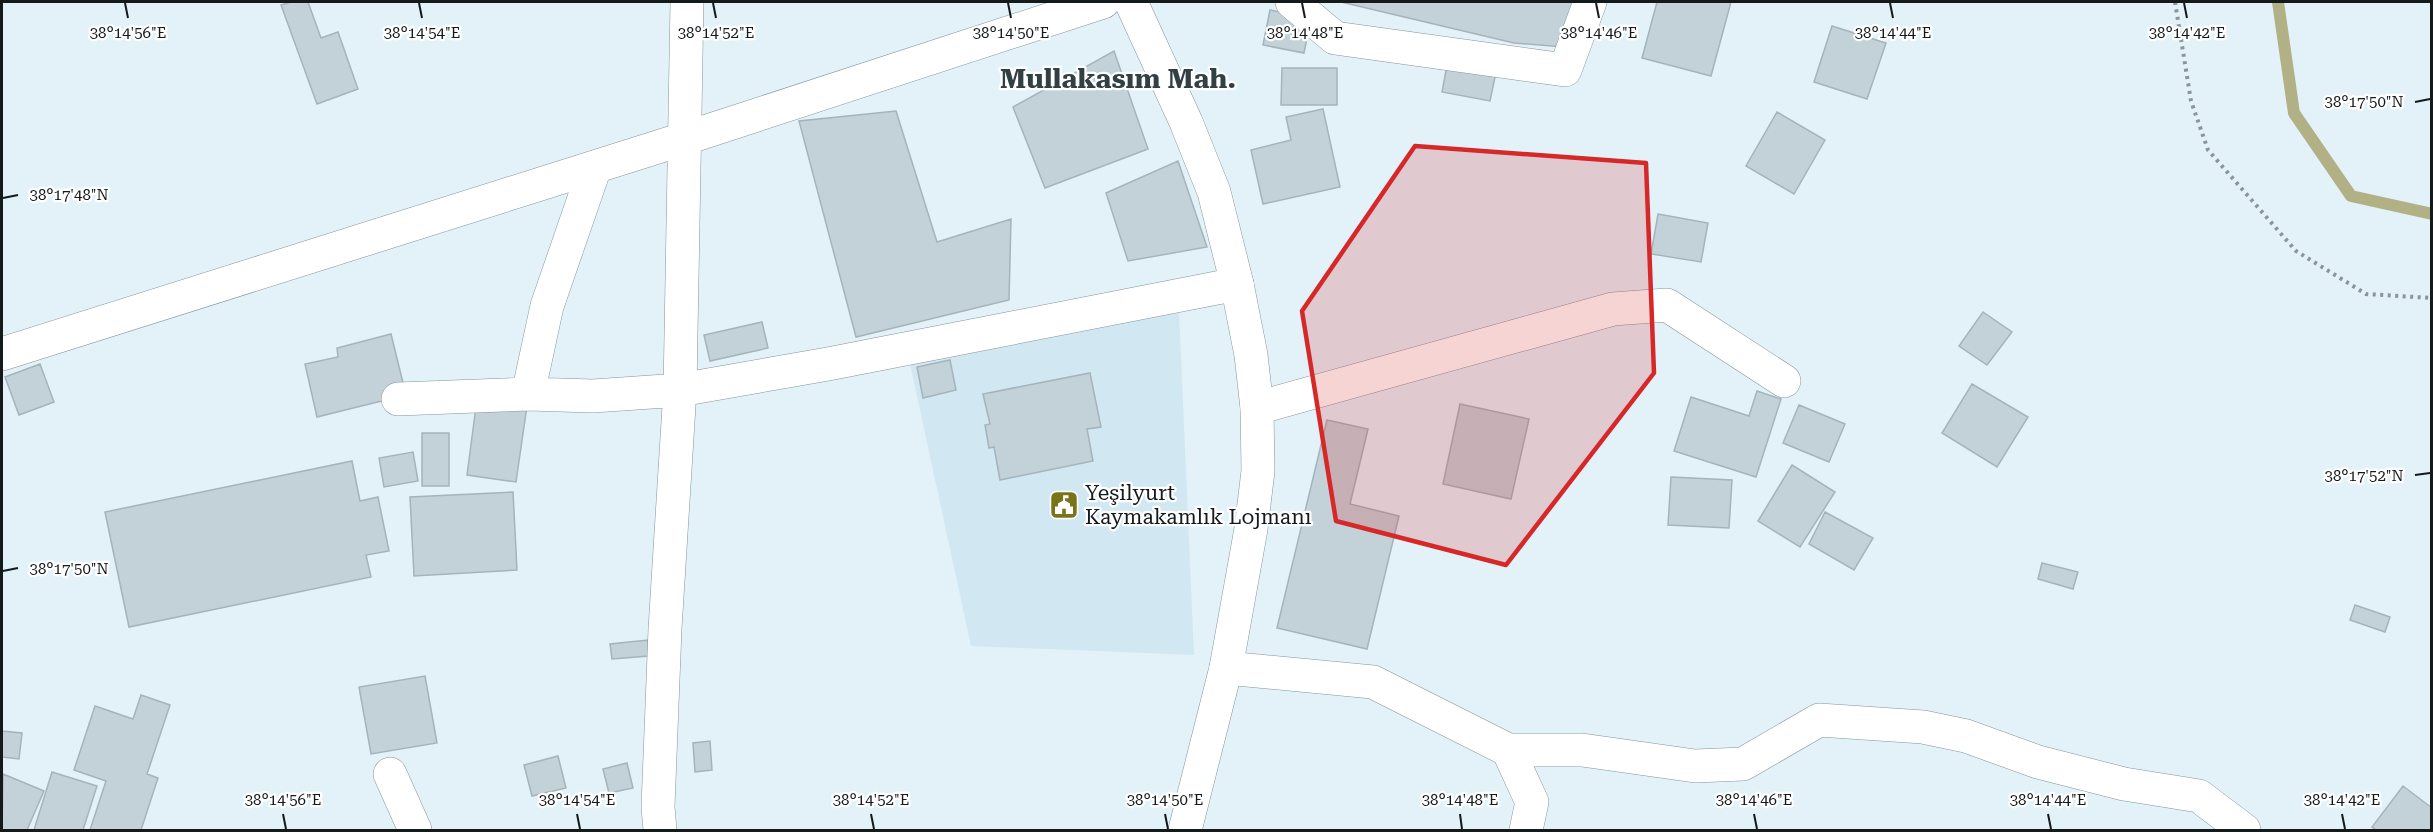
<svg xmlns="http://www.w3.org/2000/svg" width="2433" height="832" font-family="'Roboto Serif',serif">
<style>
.built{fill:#d1e8f3}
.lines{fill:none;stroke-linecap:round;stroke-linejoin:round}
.stream{stroke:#b2b085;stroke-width:12}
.building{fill:#c3d2d9;stroke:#a5b3ba;stroke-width:1.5}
.street-casing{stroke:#86949b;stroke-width:34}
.secondary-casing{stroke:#86949b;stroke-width:34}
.path{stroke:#8a949a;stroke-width:4;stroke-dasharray:3 4.5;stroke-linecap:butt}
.street{stroke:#fff;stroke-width:33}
.secondary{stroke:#fff;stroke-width:33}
.marked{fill:#d62828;fill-opacity:0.2;stroke:#d62828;stroke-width:4.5;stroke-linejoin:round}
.ticks{fill:none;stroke:#14191c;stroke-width:2}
.labels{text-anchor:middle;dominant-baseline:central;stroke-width:4.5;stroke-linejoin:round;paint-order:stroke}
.poi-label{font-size:21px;fill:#14191c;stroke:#fff;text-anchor:start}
.district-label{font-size:27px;font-weight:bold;fill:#323f44;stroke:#fff}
.ticks-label{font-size:15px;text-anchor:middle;fill:#14191c;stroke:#fff;stroke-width:4.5;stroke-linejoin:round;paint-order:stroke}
</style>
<rect width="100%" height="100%" fill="#e3f2f9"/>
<path class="built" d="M 1179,310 L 1194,655 L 971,646 L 910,364 Z"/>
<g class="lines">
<path class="stream" d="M 2278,2 L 2294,113 L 2351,196 L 2432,214"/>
</g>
<path class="building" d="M 291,2 L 308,2 L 321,38 L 338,32 L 358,89 L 317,104 L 281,5 Z
M 1341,2 L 1596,2 L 1589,49 L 1514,43 Z
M 1657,2 L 1731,2 L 1711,76 L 1642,58 Z
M 1270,10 L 1311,18 L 1304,53 L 1263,45 Z
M 1832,26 L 1886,43 L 1867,99 L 1814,82 Z
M 1450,49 L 1499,58 L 1490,101 L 1442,92 Z
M 1114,51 L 1148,149 L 1045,188 L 1013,107 Z
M 1282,68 L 1337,68 L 1337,105 L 1281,105 Z
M 1323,109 L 1340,187 L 1263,204 L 1251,150 L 1291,140 L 1286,117 Z
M 896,111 L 937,242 L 1011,219 L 1009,300 L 856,337 L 799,121 Z
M 1777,112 L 1825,140 L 1794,194 L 1746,166 Z
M 1178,161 L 1207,247 L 1128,261 L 1106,193 Z
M 1658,214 L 1708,223 L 1701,262 L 1651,254 Z
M 1983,312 L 2012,332 L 1987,365 L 1959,346 Z
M 762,322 L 768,348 L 710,361 L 704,335 Z
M 391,334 L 406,395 L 317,417 L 305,364 L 338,357 L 337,348 Z
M 950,360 L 956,390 L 923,398 L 917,367 Z
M 40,364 L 54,402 L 19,415 L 5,377 Z
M 1090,373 L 1101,427 L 1087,429 L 1093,461 L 1000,480 L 994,447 L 989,448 L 985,425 L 990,424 L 983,394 Z
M 1972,384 L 2028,417 L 1997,467 L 1942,433 Z
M 1757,391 L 1781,399 L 1756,477 L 1674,451 L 1691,397 L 1749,416 Z
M 477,399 L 527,406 L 516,482 L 467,475 Z
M 1460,404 L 1529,419 L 1511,499 L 1443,484 Z
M 1799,405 L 1845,424 L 1829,462 L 1783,443 Z
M 1327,420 L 1368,429 L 1350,504 L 1399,516 L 1367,649 L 1277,628 Z
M 422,433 L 449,433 L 449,486 L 422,486 Z
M 413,452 L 418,481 L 384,487 L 379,458 Z
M 352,461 L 360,501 L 378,497 L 389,551 L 366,555 L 371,577 L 129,627 L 105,512 Z
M 1792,465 L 1835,492 L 1800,547 L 1758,521 Z
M 1671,477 L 1732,480 L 1729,528 L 1668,525 Z
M 513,492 L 517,570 L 414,576 L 410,497 Z
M 1825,512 L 1873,538 L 1854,570 L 1809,544 Z
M 2042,563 L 2078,572 L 2073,589 L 2038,579 Z
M 2355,605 L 2390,617 L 2385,632 L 2350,620 Z
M 648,640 L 649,656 L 612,659 L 610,644 Z
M 425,676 L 437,743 L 371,754 L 359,687 Z
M 141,695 L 170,705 L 147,774 L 158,778 L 141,830 L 90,830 L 106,781 L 74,770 L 95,706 L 133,719 Z
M 2,731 L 22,733 L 19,759 L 2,757 Z
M 710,741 L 712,770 L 695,772 L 693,743 Z
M 558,756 L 566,788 L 532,796 L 524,765 Z
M 627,763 L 633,788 L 609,793 L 603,769 Z
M 52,772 L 97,786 L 83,830 L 34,830 Z
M 3,774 L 44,791 L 27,830 L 2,830 Z
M 2403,786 L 2432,808 L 2432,830 L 2376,830 L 2372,827 Z"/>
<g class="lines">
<g class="street-casing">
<path id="street" d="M 1292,2 L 1335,38 L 1565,70 L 1590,2
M 2,354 L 683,139 L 1103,2
M 528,394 L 547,306 L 595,167
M 398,399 L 528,394 L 593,396 L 680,390 L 828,364 L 1237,284
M 1257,408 L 1613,309 L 1667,305 L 1784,381
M 1226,668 L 1373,682 L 1508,750 L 1532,802 L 1526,830
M 1508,750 L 1582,750 L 1695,766 L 1743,764 L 1819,720 L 1923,727 L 1966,736 L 2038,762 L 2124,784 L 2199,796 L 2244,830
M 390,774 L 415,830
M 660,830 L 658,807 L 665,629 L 680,390 L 687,2"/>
</g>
<g class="secondary-casing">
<path id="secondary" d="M 1131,2 L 1186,122 L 1214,192 L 1237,284 L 1251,355 L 1257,408 L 1258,471 L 1251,529 L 1226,668 L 1185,830"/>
</g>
<path class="path" d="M 2175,2 L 2191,101 L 2208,150 L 2296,251 L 2366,294 L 2432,298"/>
<use href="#street" class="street"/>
<use href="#secondary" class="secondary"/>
</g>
<path class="marked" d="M 1415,146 L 1646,163 L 1654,373 L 1506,565 L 1336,521 L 1302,311 Z"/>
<path class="ticks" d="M 125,3 L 128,18M 419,3 L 422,18M 713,3 L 716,18M 1008,3 L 1011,18M 1302,3 L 1305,18M 1596,3 L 1599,18M 1890,3 L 1893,18M 2184,3 L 2187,18M 2415,102 L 2430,99M 3,198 L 18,195M 2415,475 L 2430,473M 3,571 L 18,568M 283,814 L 286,829M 577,814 L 580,829M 871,814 L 874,829M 1165,814 L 1168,829M 1460,814 L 1462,829M 1754,814 L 1757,829M 2048,814 L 2051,829M 2342,814 L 2345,829"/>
<defs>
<g id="civic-square" transform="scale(1.5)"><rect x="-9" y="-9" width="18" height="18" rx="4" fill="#7a7418" stroke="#fff"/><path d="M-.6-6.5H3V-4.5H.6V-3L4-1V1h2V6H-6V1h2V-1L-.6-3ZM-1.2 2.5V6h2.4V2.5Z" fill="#fff"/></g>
</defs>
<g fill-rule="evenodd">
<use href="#civic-square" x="1064" y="505"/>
</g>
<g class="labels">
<g class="poi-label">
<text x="1085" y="493">Yeşilyurt<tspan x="1085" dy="24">Kaymakamlık Lojmanı</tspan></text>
</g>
<g class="district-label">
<text x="1118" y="79">Mullakasım Mah.</text>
</g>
</g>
<g class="ticks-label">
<text x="128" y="38">38°14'56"E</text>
<text x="422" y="38">38°14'54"E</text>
<text x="716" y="38">38°14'52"E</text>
<text x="1011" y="38">38°14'50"E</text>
<text x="1305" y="38">38°14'48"E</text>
<text x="1599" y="38">38°14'46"E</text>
<text x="1893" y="38">38°14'44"E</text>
<text x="2187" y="38">38°14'42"E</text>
<text x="2364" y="107">38°17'50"N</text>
<text x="69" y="200">38°17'48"N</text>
<text x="2364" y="481">38°17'52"N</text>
<text x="69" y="574">38°17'50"N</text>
<text x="283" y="805">38°14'56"E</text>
<text x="577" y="805">38°14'54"E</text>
<text x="871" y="805">38°14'52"E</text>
<text x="1165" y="805">38°14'50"E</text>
<text x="1460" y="805">38°14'48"E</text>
<text x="1754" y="805">38°14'46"E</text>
<text x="2048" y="805">38°14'44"E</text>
<text x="2342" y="805">38°14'42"E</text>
</g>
<rect width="2433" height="832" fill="none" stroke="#14191c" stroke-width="6"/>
</svg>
